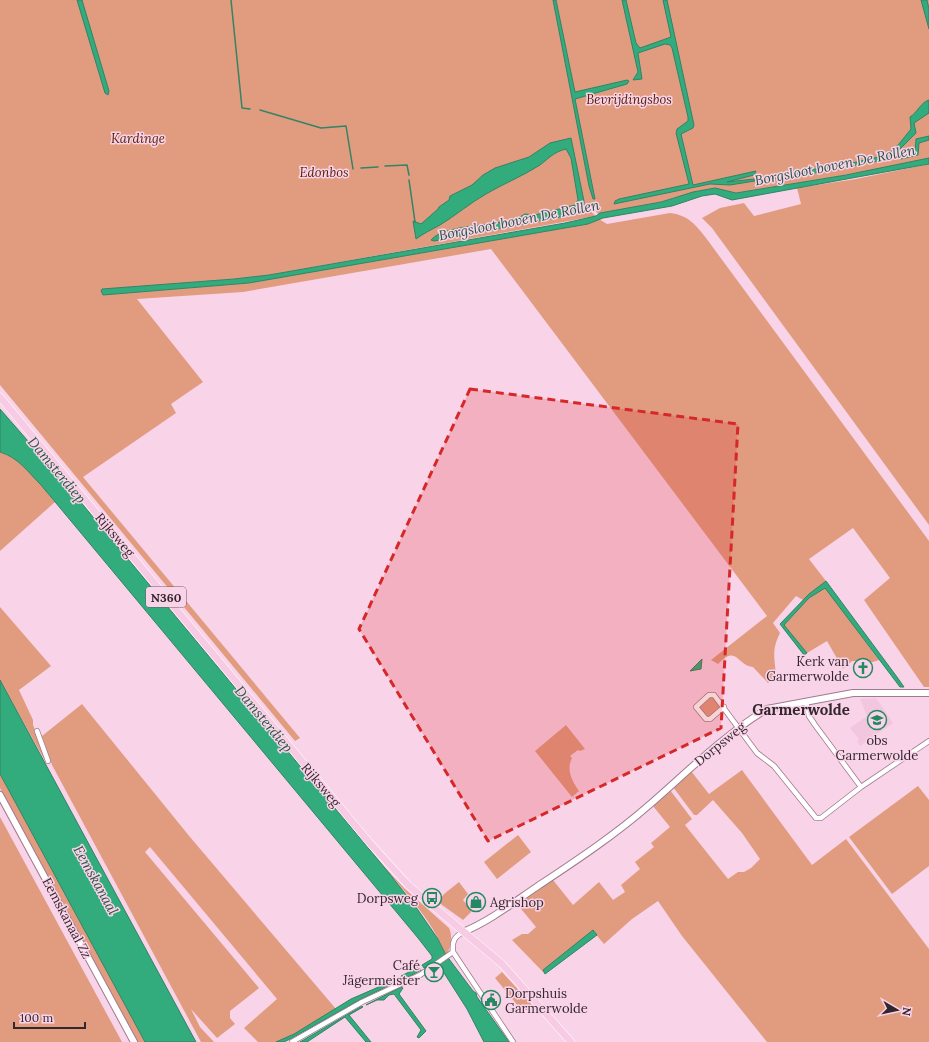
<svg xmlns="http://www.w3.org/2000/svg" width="929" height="1042" font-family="Lora,serif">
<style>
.built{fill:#f2c6df}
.green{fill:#e19c80}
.water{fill:#32ab7d;stroke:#338365}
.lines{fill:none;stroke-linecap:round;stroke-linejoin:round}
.stream{stroke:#338365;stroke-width:1.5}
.minor-casing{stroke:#9e7b8f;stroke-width:6}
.tertiary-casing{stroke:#9e7b8f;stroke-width:8}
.primary-casing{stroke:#fff;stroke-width:8}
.minor{stroke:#fff;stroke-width:4.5}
.tertiary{stroke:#fff;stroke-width:6}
.primary{stroke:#f8cbe5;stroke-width:7}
.marked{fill:#d62828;fill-opacity:0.2;stroke:#d62828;stroke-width:3;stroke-dasharray:8 5;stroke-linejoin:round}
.labels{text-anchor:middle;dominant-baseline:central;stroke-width:3;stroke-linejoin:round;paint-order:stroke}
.shield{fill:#f9d3e8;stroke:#6f5a66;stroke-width:1}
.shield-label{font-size:12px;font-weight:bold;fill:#34262e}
.park-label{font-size:13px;font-style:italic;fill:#561c00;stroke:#f9d3e8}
.street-label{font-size:13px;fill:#34262e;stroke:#f9d3e8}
.poi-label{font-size:13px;fill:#34262e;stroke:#f9d3e8;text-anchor:end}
.water-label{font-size:14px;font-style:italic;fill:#265541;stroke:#f9d3e8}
.quarter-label{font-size:15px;font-weight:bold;fill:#34262e;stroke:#f9d3e8}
</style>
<rect width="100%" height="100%" fill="#f9d3e8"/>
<path class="built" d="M 876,698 L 893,723 L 860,746 L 857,741 L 859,739 L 850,728 L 867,716 L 860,699 Z"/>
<path class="green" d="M 0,0 L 929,0 L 929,161 L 736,193 L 728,192 L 675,197 L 661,202 L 600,213 L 599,215 L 594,209 L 589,210 L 596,216 L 269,275 L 234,279 L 102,289 L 101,291 L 103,295 L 249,283 L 588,224 L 599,219 L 607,224 L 670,213 C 688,215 696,225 706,238 L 929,541 L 929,687 L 924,687 L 864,600 L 890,578 L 853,528 L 809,559 L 826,581 L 803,600 L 796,596 L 773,623 L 780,633 C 771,651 775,658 776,677 L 768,683 L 753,667 C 736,665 737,644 718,664 L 711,660 L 767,616 L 491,249 L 243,292 L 137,299 L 203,382 L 171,404 L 176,413 L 83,477 L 300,738 L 295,741 L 0,385 Z
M 929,164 L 929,525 L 712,228 L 702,218 L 720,208 L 744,203 L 754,216 L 801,204 L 797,188 L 856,179 Z
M 0,452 C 24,460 39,483 55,502 L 0,551 Z
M 825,587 L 879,660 L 873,662 L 852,661 L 843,669 L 827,641 L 807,653 L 784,625 L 809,598 Z
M 0,607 L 51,666 L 19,690 L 33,720 L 33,725 L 46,758 L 44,759 L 0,680 Z
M 712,696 L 721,707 L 708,718 L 699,708 Z
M 82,704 L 190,837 L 336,1009 L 281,1042 L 258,1042 L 244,1028 L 277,999 L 150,847 L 145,852 L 259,988 L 230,1011 L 230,1018 L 235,1024 L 217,1038 L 191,1009 L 200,1027 L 214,1042 L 201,1042 L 52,765 L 42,736 Z
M 566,725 L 585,749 L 580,751 L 578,750 L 570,756 L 572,758 C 566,770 572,781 579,791 L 572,797 L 535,751 Z
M 742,770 L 812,865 L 846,839 L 929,949 L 929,1042 L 767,1042 L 682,936 L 658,901 L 632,919 L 604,944 L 593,931 L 543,970 L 544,973 L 512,940 L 522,934 L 528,934 L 536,927 L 517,904 L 553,880 L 573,905 L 599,882 L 613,900 L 625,892 L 621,885 L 640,869 L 635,862 L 654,847 L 651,843 L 670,827 L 653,806 L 670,790 L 692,819 L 685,825 L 728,879 L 738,872 L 744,872 L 751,868 L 760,859 L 742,833 L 713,800 L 697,815 L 694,815 L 673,787 L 691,771 L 709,794 Z
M 0,774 L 145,1042 L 138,1042 L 0,788 Z
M 918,786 L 929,800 L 929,866 L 892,894 L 849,837 Z
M 0,817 L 122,1042 L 0,1042 Z
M 518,835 L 531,852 L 497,879 L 484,862 Z
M 378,860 L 404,888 L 449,928 C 453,936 451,949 446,955 C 433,921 401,887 378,860 Z
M 459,882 L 468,894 L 463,900 L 472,911 L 463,920 L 438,902 L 444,894 Z
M 502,972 L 537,1010 L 524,1010 L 518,1006 L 495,978 Z"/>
<path class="water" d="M 77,0 L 82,0 L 109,91 L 108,95 L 105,93 Z
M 553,0 L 556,0 L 575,92 L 627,80 L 629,81 L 627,84 L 575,99 L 595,199 L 593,199 L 589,186 Z
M 622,0 L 626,0 L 636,43 L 640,48 L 671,37 L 663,0 L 667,0 L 694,125 L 693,128 L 681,134 L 693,185 L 756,171 L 754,175 L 727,182 L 754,179 L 755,181 L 730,185 L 710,184 L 614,204 L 615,201 L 619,199 L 689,184 L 676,133 L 677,129 L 688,121 L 688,117 L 672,48 L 670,45 L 665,44 L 638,53 L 642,79 L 633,80 L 638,72 Z
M 921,0 L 927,0 L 929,9 L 929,29 Z
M 929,100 L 929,113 L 914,123 L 916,133 L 893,156 L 888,159 L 804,175 L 768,179 L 768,176 L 843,165 L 887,155 L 899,144 L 911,129 L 910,117 C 917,113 921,102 929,100 Z
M 929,136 L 929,140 L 919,143 L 918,155 L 901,159 L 904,155 L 915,152 L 916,139 Z
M 571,138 L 584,201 L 584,207 L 581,213 L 434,241 L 431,240 C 446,222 506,228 525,214 L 535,215 L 575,205 L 578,200 L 571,158 L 566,149 C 554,152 549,158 540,165 C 523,176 503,184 486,194 C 470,203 455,216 440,225 C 431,230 424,233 416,239 L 413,221 L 421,224 L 438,209 L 439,207 L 449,200 L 450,196 L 472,185 L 483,175 L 495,168 L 529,157 L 550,143 Z
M 929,158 L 929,164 L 923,165 L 732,200 L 715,194 L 702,196 L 672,206 L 603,218 L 588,224 L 249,283 L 103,295 L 101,291 L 102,289 L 234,279 L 269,275 L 565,223 L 596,216 L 600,213 L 661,202 L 693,192 L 715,188 L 736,193 L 846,175 Z
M 0,409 L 69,488 L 389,873 L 418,910 L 438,939 L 446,955 L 473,991 L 476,993 L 477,997 L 509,1042 L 484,1042 L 467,1009 L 437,962 L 434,962 L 424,968 L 422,965 L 432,959 L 432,956 L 418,938 L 41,485 C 28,472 19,458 0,452 Z
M 826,581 L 897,677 L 904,687 L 900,687 L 825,588 L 809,598 L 784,625 L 807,653 L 804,655 L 780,624 L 809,594 Z
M 702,659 L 701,669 L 690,671 Z
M 0,680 L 196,1042 L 145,1042 L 0,774 Z
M 593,930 L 597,935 L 545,974 L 543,970 Z
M 419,967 L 421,970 L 403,980 L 401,976 Z
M 397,979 L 398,981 L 361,999 L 292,1038 L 284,1042 L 276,1042 L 294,1034 L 351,999 Z
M 401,987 L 403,988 L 399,994 L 426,1031 L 419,1038 L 417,1037 L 421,1030 L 394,994 L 389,995 L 384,1000 L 377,1000 L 366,1005 Z
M 362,1006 L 363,1007 L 349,1015 L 371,1042 L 366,1042 L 345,1017 L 307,1042 L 300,1042 Z"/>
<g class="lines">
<path class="stream" d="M 231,0 L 242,108 L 250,109
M 260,110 L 321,128 L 346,126 L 353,169
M 385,166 L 407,165 L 409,175
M 361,168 L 378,167
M 409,180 L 415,222"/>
<g class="minor-casing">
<path id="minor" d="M 806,702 L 809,716 L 815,725 L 861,787
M 724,707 L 710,719 L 706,719 L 696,707 L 709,695 L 714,695 L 757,753 L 774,766 L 816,818 L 821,818 L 861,787 L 929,741
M 37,731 L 48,761
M 463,932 C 454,937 452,941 453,952 L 513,1042
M 292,1042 L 362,1002 L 420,975 L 453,952"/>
</g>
<g class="tertiary-casing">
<path id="tertiary" d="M 0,795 L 134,1042
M 463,932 C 490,921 514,902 538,886 C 574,862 615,835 648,806 C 685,774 725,734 767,709 L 853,693 L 929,693"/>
</g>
<g class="primary-casing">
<path id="primary" d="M 0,397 L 369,842 L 408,885 L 502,964 L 571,1042"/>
</g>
<use href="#minor" class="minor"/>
<use href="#tertiary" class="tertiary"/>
<use href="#primary" class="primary"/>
</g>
<path class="marked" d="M 470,389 L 738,424 L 721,728 L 488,841 L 359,629 Z"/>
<defs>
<g id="church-ring" transform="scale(1)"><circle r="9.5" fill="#f9d3e8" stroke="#248963" stroke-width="1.5"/><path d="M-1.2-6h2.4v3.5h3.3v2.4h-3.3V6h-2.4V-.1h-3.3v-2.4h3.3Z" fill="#248963"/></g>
<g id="school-ring" transform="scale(1)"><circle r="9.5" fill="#f9d3e8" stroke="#248963" stroke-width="1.5"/><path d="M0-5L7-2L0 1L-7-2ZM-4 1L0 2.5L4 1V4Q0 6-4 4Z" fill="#248963"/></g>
<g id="bus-ring" transform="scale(1)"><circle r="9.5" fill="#f9d3e8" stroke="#248963" stroke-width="1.5"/><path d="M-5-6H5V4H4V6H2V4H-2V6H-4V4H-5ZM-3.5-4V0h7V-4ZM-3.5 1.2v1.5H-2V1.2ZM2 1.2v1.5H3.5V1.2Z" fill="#248963"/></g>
<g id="shop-ring" transform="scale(1)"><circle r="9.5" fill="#f9d3e8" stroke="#248963" stroke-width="1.5"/><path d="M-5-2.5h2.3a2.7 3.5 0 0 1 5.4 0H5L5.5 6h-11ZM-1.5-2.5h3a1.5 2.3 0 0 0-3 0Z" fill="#248963"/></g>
<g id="bar-ring" transform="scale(1)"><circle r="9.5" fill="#f9d3e8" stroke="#248963" stroke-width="1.5"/><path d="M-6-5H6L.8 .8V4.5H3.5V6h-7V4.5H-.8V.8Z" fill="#248963"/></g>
<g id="civic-ring" transform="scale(1)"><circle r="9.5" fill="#f9d3e8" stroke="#248963" stroke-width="1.5"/><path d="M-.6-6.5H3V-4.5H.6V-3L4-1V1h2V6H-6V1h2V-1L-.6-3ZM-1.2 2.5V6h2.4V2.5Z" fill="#248963"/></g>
</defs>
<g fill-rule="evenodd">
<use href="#church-ring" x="863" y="668"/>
<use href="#school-ring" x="877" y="720"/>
<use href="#bus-ring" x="432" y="898"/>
<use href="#shop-ring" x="476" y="902"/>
<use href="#bar-ring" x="434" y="972"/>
<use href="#civic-ring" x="491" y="1000"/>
</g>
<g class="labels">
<rect class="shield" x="146" y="587" width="40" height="20" rx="3"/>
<g class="shield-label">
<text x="166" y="597">N360</text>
</g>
<g class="park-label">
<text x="629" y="99">Bevrijdingsbos</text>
<text x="138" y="138">Kardinge</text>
<text x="324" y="172">Edonbos</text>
</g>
<g class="street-label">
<text transform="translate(115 535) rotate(50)">Rijksweg</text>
<text transform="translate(720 744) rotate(-39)">Dorpsweg</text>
<text transform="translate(321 785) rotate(50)">Rijksweg</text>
<text transform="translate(67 918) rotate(62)">Eemskanaal Zz</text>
</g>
<g class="poi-label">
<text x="849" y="661">Kerk van<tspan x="849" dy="15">Garmerwolde</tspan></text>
<text x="877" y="740" text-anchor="middle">obs<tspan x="877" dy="15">Garmerwolde</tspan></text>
<text x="418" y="898">Dorpsweg</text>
<text x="490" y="902" text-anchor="start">Agrishop</text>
<text x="420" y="965">Café<tspan x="420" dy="15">Jägermeister</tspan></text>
<text x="505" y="993" text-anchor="start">Dorpshuis<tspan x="505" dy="15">Garmerwolde</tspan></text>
</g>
<g class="water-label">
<text transform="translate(835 165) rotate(-11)">Borgsloot boven De Rollen</text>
<text transform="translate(519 220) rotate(-11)">Borgsloot boven De Rollen</text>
<text transform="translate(57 470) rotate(50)">Damsterdiep</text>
<text transform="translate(264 719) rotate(50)">Damsterdiep</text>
<text transform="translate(96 880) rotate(61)">Eemskanaal</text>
</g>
<g class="quarter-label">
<text x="801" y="709">Garmerwolde</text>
</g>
</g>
<g transform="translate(897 1010) rotate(99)" stroke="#f9d3e8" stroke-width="3" paint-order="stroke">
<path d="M0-3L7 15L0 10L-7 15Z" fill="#34262e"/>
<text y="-6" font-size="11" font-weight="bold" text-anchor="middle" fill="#34262e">N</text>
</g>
<path d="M14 1022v6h71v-6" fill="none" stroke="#34262e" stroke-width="2"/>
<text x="20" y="1022" font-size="12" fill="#34262e" stroke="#f9d3e8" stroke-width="3" paint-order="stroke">100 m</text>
</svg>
